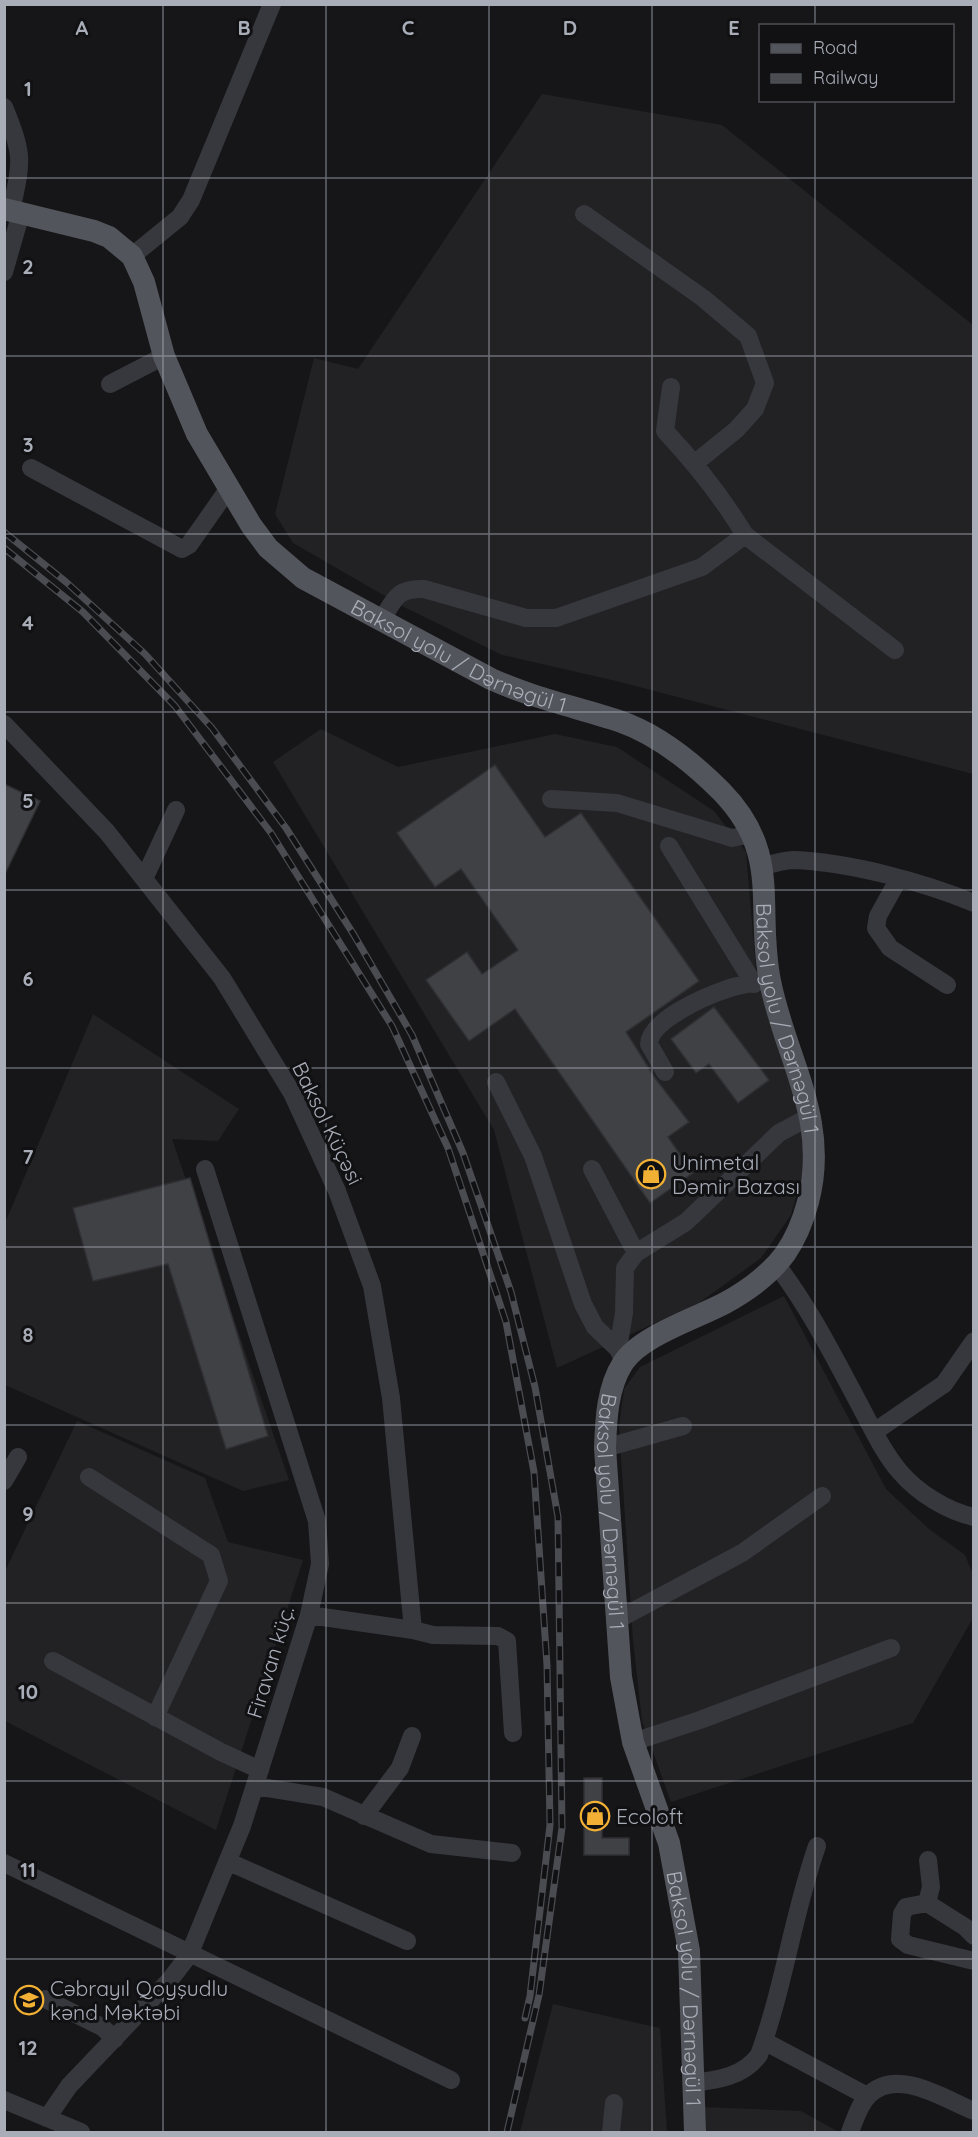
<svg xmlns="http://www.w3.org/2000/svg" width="978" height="2137" font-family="Quicksand,sans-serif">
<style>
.built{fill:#222225}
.building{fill:#404145;stroke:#303034;stroke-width:1.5}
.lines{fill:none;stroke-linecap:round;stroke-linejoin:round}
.minor{stroke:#37383d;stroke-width:18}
.major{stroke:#53555c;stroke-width:22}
.rail-casing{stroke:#4a4c52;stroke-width:7}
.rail{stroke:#111113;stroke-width:4.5;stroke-dasharray:14;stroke-linecap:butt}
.grid{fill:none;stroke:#a8adb8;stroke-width:1.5;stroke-opacity:0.55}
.labels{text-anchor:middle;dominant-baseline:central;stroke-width:6;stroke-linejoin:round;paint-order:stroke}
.street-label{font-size:21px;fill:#a8adb8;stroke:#111113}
.poi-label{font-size:21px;fill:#a8adb8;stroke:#111113;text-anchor:start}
.grid-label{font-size:20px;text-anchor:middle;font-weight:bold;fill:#a8adb8;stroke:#111113;stroke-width:6;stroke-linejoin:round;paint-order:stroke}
</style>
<rect width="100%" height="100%" fill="#161618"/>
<path class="built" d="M 542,94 L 722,125 L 973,325 L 973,774 L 616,681 L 502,655 L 404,607 L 293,543 L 275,514 L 314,358 L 358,369 Z
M 321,729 L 398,767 L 555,734 L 617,747 L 714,811 L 746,852 L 756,970 L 799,1104 L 806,1160 L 791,1215 L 761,1258 L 699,1303 L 557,1368 L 494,1130 L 273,762 Z
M 93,1014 L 239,1109 L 218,1141 L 172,1139 L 289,1480 L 243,1491 L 5,1385 L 5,1223 Z
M 784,1296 L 886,1489 L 929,1529 L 965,1555 L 973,1574 L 973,1618 L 913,1723 L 671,1802 L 642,1721 L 633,1640 L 619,1426 L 624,1389 L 640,1367 Z
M 77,1421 L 205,1478 L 228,1542 L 303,1560 L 216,1830 L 5,1721 L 4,1573 Z
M 553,2004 L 660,2028 L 667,2132 L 520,2132 Z
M 703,2107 L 801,2111 L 839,2132 L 705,2132 Z"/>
<path class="building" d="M 495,765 L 545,837 L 581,813 L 699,981 L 626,1032 L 655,1078 L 689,1122 L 668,1137 L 693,1173 L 650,1203 L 515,1009 L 469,1041 L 426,980 L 467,952 L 482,974 L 518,950 L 461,869 L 435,887 L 397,833 Z
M 4,784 L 40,801 L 4,876 Z
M 714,1007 L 769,1080 L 738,1103 L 709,1064 L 696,1073 L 671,1039 Z
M 190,1178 L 268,1436 L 226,1449 L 168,1264 L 93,1281 L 73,1208 Z
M 584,1778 L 602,1778 L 602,1838 L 629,1838 L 629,1855 L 584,1855 Z"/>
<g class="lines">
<path class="minor" d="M 4,107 C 24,156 22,160 11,211
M 584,214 L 703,298 L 748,336 L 765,383 L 755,409 L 736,430 L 695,463
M 132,256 L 180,217 L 191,200 L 272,4
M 4,272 L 21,213
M 110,384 L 164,356
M 31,468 L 182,549 L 189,545 L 229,488
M 745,535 L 895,650
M 381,621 C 395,599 396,588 424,589 L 526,618 L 556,618 L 702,567 L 745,535 C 722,497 695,463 665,431 L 671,387
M 4,724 L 107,832 L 222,978 L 292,1093 L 337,1191 L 372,1286 L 391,1398 L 413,1630
M 551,799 L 617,803 L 732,838 L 752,834
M 669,846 L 754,984
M 762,866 C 773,864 784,860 794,860 C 849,862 923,882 974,903
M 144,879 L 176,810
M 898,880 L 878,916 L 876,928 L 890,948 L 947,985
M 665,1072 L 649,1044 C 650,1020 706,996 727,989 C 740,984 756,983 770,980
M 496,1082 L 533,1156 L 583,1304 L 595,1327 L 618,1349 L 622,1357
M 592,1169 L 636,1253
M 776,1264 C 808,1306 831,1351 856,1398 C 869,1422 882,1451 900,1472 C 918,1493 947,1511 974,1517
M 618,1349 L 624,1313 L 625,1268 L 636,1253 L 686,1222 L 779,1133 L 811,1116
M 874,1432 L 944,1384 L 974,1341
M 605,1448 L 683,1426
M 89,1477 L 211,1555 L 219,1581 L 155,1717
M 4,1481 L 18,1457
M 309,1615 L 413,1630 L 433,1635 L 498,1636 L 507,1641 L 513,1733
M 615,1621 L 742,1553 L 822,1496
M 53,1661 L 221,1752 L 260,1770
M 633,1742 L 700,1720 L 891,1648
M 255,1786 L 323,1797 L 431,1844 L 512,1853
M 364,1816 L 400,1768 L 412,1736
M 229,1862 L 407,1941
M 4,1863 L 451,2080
M 927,1903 L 931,1887 L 928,1860
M 974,1936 L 965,1927 L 927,1903 L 906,1907 L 902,1914 L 900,1939 L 908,1945 L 974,1961
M 45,1999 L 102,2027 L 115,2039
M 764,2041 L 867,2096
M 692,2083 C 717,2080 743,2077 759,2055 C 784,1987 793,1914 817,1846
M 4,2100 L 81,2132
M 47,2118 L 69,2086 L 169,1981 L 189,1955 L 242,1826 L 309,1615 L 320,1564 L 317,1521 L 205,1169
M 611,2132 L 614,2103
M 850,2132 C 855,2120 859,2104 869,2095 C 897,2067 944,2099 974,2111"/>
<path class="major" id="s1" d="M 4,209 L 94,231 L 109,237 L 132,256 L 144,282 L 164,356 L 197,434 L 251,525 L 268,548 L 303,578 L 491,679 C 533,698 576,707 619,721 C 657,734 693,763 721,791 C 783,854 755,906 770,981 C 785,1058 830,1119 808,1202 C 803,1221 796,1238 785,1254 C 770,1274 747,1291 725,1303 C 697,1318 640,1336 623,1363 C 607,1388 606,1420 605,1448 L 621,1677 L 633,1742 L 669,1843 L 689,1951 L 695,2132"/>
<g class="rail-casing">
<path id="rail" d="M 4,532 L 66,582 L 145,654 L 212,728 L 286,828 L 354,935 L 412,1035 L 463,1153 L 511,1292 L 535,1387 L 558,1517 L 562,1828 L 539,1995 L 507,2132
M 4,548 L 83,612 L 175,706 L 271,833 L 392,1026 L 448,1148 L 506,1322 L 534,1472 L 547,1665 L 550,1825 L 530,1996 L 525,2018"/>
</g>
<use href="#rail" class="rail"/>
</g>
<path class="grid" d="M 163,4 L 163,2132M 326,4 L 326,2132M 489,4 L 489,2132M 652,4 L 652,2132M 815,4 L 815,26M 815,100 L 815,2132M 4,178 L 974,178M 4,356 L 974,356M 4,534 L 974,534M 4,712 L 974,712M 4,890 L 974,890M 4,1068 L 974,1068M 4,1247 L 974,1247M 4,1425 L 974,1425M 4,1603 L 974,1603M 4,1781 L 974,1781M 4,1959 L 974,1959"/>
<defs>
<g id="shop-ring" transform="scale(1.5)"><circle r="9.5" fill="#111113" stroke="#f2b134" stroke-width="1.5"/><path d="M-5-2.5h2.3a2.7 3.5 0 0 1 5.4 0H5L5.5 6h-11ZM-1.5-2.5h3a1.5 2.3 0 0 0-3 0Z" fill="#f2b134"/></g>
<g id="school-ring" transform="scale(1.5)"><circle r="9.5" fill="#111113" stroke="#f2b134" stroke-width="1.5"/><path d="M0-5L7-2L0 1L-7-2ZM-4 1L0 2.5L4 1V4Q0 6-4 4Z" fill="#f2b134"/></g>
</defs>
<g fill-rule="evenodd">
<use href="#shop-ring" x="651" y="1174"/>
<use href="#shop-ring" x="595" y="1816"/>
<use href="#school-ring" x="29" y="2000"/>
</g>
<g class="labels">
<g class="street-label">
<text stroke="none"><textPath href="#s1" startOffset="684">Baksol yolu / Dərnəgül 1</textPath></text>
<text stroke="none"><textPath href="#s1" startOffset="1224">Baksol yolu / Dərnəgül 1</textPath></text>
<text transform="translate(328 1123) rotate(64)">Baksol Küçəsi</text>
<text stroke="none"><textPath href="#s1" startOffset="1818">Baksol yolu / Dərnəgül 1</textPath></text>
<text transform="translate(270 1662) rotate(-73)">Firavan küç.</text>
<text stroke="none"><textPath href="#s1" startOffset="2304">Baksol yolu / Dərnəgül 1</textPath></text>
</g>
<g class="poi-label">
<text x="672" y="1162">Unimetal<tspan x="672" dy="24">Dəmir Bazası</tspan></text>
<text x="616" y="1816">Ecoloft</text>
<text x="50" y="1988">Cəbrayıl Qoyşudlu<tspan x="50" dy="24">kənd Məktəbi</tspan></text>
</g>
</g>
<g class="grid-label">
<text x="82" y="35">A</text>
<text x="244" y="35">B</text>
<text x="408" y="35">C</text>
<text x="570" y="35">D</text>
<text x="734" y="35">E</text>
<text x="28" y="96">1</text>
<text x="28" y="274">2</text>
<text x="28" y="452">3</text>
<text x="28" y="630">4</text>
<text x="28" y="808">5</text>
<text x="28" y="986">6</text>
<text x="28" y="1164">7</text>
<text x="28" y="1342">8</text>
<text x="28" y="1521">9</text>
<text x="28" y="1699">10</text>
<text x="28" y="1877">11</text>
<text x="28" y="2055">12</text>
</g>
<rect width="978" height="2137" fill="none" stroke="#a8adb8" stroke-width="12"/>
<rect x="759" y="24" width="195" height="78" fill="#111113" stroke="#4d4f55" stroke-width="1.5"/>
<rect x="771" y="44" width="30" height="9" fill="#53555c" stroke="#4d4f55" stroke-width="1.5"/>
<text x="813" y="54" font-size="18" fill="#a8adb8">Road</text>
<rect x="771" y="74" width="30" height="9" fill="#4a4c52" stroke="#4d4f55" stroke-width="1.5"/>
<text x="813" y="84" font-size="18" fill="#a8adb8">Railway</text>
</svg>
